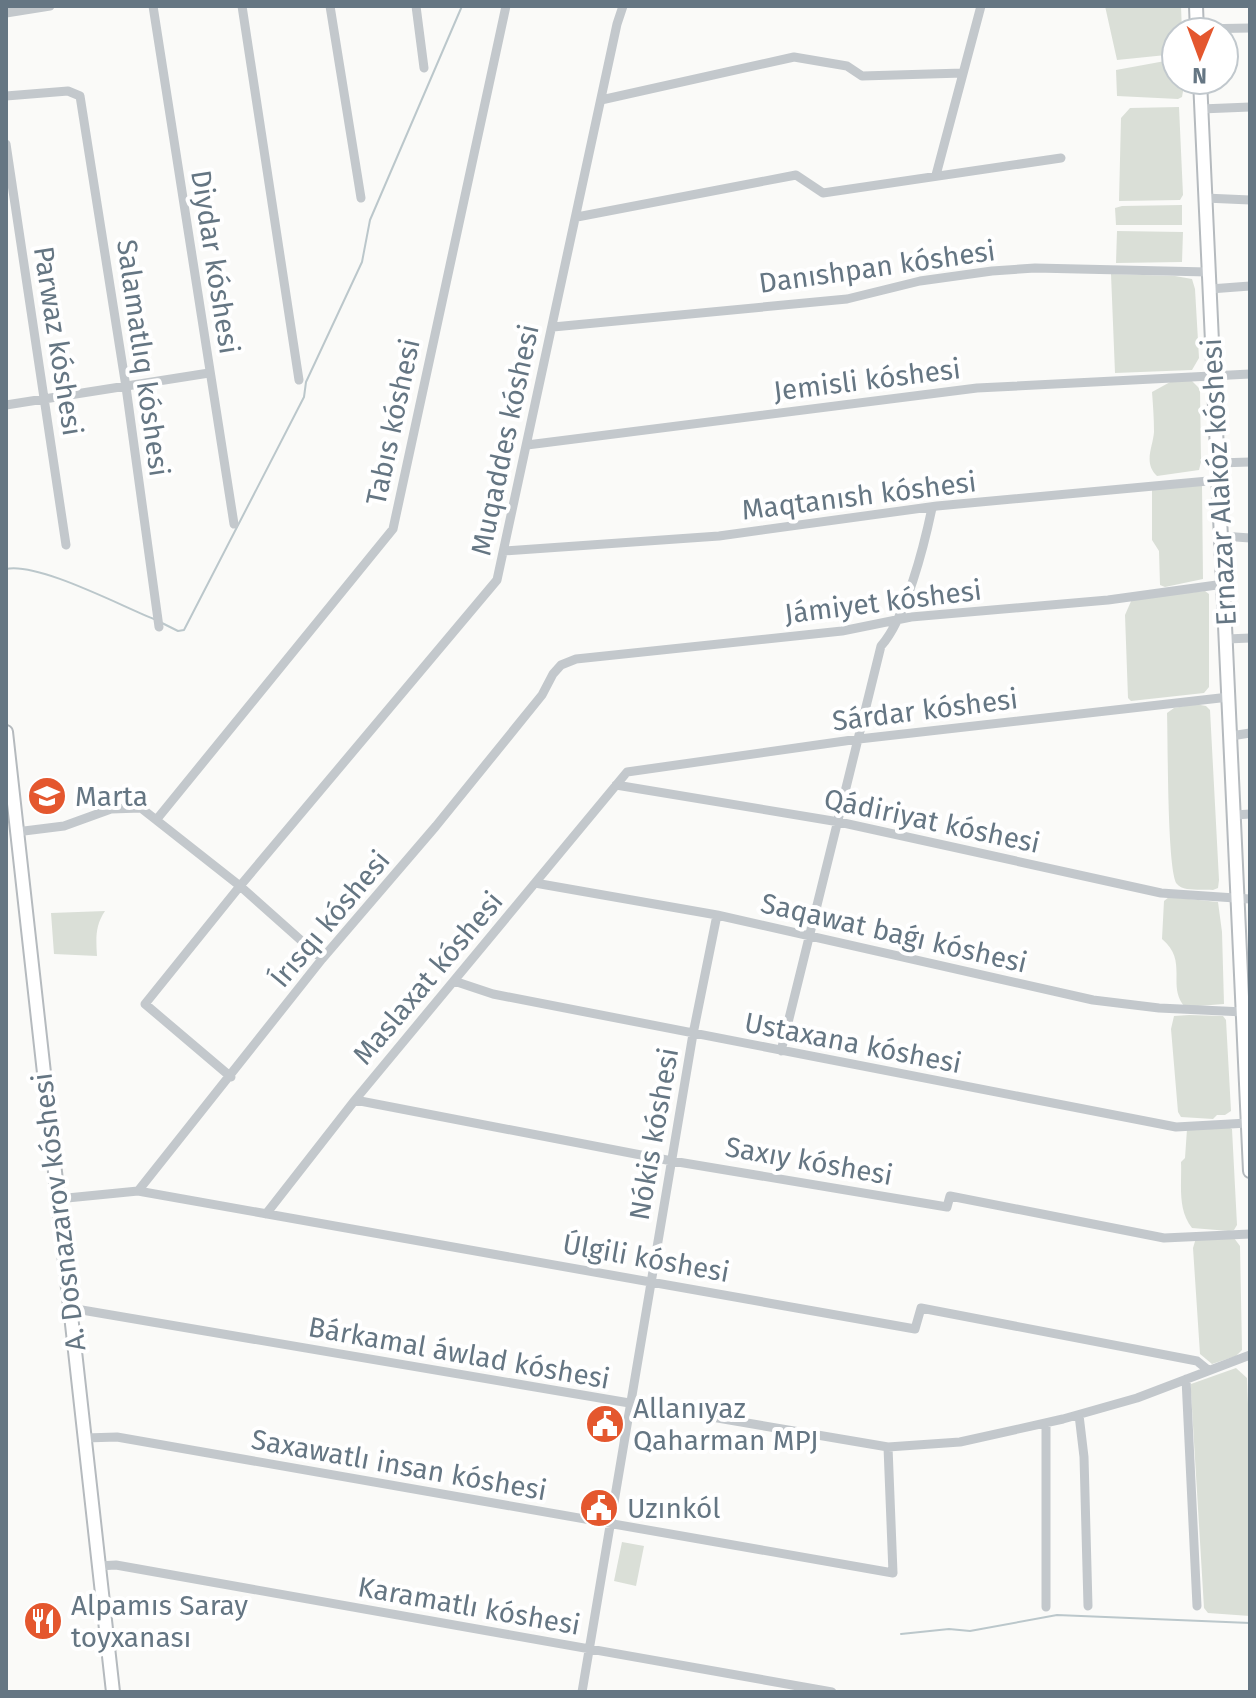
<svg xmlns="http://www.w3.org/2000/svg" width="1256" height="1698" font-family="'Fira Sans',sans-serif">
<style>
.green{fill:#dadfd7}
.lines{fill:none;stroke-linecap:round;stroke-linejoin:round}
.stream{stroke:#bbc7cb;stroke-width:2}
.major-casing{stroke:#b5babe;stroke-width:16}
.minor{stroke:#c3c8cc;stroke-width:9}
.major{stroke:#fff;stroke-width:12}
.labels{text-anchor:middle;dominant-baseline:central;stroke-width:8;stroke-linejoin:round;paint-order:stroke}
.street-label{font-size:28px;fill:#657683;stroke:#fff}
.poi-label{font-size:28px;fill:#657683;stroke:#fff;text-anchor:start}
</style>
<rect width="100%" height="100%" fill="#fafaf8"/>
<path class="green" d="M 1105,6 L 1181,6 L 1182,32 L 1176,32 L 1176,54 L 1117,60 Z
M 1176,59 L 1176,80 L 1185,80 L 1182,97 L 1178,99 L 1117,96 L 1116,70 Z
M 1179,107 L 1183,195 L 1180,200 L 1119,201 L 1121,118 L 1130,108 Z
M 1182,205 L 1182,225 L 1116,225 L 1115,208 L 1122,206 Z
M 1117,231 L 1183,232 L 1182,262 L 1116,263 Z
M 1111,274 L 1175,276 L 1192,279 L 1195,289 L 1199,358 L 1192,370 L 1115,373 Z
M 1191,380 L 1200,389 L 1201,462 L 1199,470 L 1157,476 C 1143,463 1153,447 1154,432 C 1154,419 1153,405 1152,392 L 1172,381 Z
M 1202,485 L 1203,579 L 1165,587 L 1160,585 L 1159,551 L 1152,540 L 1152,488 Z
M 1205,591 L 1209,594 L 1209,687 L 1204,693 L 1131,701 L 1128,698 L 1125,615 L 1132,599 Z
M 1195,704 L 1206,706 L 1210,710 L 1219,880 L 1218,888 L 1213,890 C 1204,889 1183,892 1177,884 C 1167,871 1168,739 1167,713 L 1174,708 Z
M 1169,897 L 1218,902 L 1222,932 L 1224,1004 L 1185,1007 C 1166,986 1189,961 1162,939 L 1164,901 Z
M 105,911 C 95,926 96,938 97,956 L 54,954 L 51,913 Z
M 1189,1015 L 1223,1016 L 1226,1020 L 1231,1111 L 1225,1115 L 1217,1115 L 1213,1119 L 1181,1117 L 1178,1112 L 1171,1029 L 1174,1016 Z
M 1228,1127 L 1232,1129 L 1237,1225 L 1234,1230 L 1229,1231 L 1192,1228 C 1177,1209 1182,1184 1181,1162 L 1185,1158 L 1187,1129 Z
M 1196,1238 L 1234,1238 L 1240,1246 L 1242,1350 L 1236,1356 L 1212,1364 L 1200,1354 L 1193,1248 Z
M 1236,1368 L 1247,1378 L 1250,1458 L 1250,1616 L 1208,1613 L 1204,1608 L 1191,1392 L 1191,1384 Z
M 622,1542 L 644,1546 L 636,1586 L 614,1581 Z"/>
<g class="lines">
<path class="stream" d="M 6,569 C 38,562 121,606 154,619
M 162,623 L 178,631 L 184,630 L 304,397 L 306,382 L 362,262 L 370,220 L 462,6
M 901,1634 L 949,1629 L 970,1631 L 1057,1615 L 1250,1623"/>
<g class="major-casing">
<path id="major" d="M 1196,6 L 1197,32
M 1200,80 L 1250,1171
M 6,732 L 113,1692"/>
</g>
<path class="minor" d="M 153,6 L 234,524
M 242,6 L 299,380
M 330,6 L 361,198
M 416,6 L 424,68
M 6,13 L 50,6
M 1197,29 L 1250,28
M 6,96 L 68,91 L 80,96 L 126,387 L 159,627
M 601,100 L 794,57 L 847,66 L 862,76 L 963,73
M 1201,109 L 1250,107
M 6,144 L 66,545
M 936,175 L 981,6
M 1205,198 L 1250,200
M 577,217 L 796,175 L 823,193 L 1061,158
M 1210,289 L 1250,286
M 553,327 L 847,299 L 920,281 L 992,271 L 1035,268 L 1208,272
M 6,405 L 209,373
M 527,445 L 977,388 L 1250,374
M 1218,463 L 1250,462
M 1222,536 L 1250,538
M 504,551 L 719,536 L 937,506 L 1219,480
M 1227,639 L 1250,638
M 1231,736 L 1250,733
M 616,785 L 839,822 L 1161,893 L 1250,899
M 1235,815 L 1250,814
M 157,819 L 393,529 L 506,6
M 16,832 L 64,826 L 111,809 L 141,808 L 240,886 L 322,959
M 535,883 L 717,915 L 1093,1000 L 1159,1008 L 1244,1012
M 454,981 L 493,994 L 1176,1127 L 1248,1123
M 781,1051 L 881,646 C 906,618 924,546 932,508
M 231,1077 L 145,1004 L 240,886 L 497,580 L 617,24 L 623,6
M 355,1100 L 672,1161 L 947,1207 L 950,1196 L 1164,1238 L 1250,1234
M 138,1191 L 322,959 L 436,826 L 542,695 L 553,674 L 561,665 L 576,659 L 842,631 L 911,617 L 1108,600 L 1224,584
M 57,1199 L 138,1191 L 915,1329 L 921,1308 L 1197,1361 L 1208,1370
M 266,1214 L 355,1100 L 627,772 L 859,739 L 1229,697
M 70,1308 L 888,1447 L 960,1442 L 1063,1419 L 1137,1398 L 1250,1355
M 1186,1379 L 1197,1606
M 1079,1415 L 1084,1457 L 1088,1606
M 85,1438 L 117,1437 L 893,1573 L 888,1447
M 98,1566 L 116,1565 L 832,1692
M 1046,1607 L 1046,1423
M 582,1692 L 693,1034 L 717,915"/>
<use href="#major" class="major"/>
</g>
<defs>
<g id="school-disc" transform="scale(2)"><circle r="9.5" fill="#e4572e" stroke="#fff"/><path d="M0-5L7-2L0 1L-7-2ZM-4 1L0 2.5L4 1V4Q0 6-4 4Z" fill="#fff"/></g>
<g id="civic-disc" transform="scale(2)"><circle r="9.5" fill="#e4572e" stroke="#fff"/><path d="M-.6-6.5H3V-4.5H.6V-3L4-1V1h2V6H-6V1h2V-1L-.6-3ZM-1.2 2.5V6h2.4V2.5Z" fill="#fff"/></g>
<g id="restaurant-disc" transform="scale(2)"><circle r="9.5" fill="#e4572e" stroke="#fff"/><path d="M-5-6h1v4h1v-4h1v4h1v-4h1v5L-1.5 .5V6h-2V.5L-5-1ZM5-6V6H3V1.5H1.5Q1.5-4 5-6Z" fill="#fff"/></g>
</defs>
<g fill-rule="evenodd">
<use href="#school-disc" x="47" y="796"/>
<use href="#civic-disc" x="605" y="1424"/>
<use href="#civic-disc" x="599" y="1508"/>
<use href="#restaurant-disc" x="43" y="1621"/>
</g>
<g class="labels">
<g class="street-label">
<text transform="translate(215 262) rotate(81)">Diydar kóshesi</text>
<text transform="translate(877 267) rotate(-8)">Danıshpan kóshesi</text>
<text transform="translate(58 341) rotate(81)">Parwaz kóshesi</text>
<text transform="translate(143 358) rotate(82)">Salamatlıq kóshesi</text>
<text transform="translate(867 380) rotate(-7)">Jemisli kóshesi</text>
<text transform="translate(393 422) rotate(-78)">Tabıs kóshesi</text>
<text transform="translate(505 440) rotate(-78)">Muqaddes kóshesi</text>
<text transform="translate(1219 482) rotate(-93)">Ernazar Alakóz kóshesi</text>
<text transform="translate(859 496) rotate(-7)">Maqtanısh kóshesi</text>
<text transform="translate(883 602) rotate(-7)">Jámiyet kóshesi</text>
<text transform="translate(925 710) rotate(-7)">Sárdar kóshesi</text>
<text transform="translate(932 821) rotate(12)">Qádiriyat kóshesi</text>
<text transform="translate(330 919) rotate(-50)">Írısqı kóshesi</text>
<text transform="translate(894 933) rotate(13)">Saqawat baǵı kóshesi</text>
<text transform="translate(428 978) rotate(-50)">Maslaxat kóshesi</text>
<text transform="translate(853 1043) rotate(11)">Ustaxana kóshesi</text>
<text transform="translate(654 1134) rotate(-80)">Nókis kóshesi</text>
<text transform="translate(809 1161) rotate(10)">Saxıy kóshesi</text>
<text transform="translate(59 1212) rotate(-97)">A. Dosnazarov kóshesi</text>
<text transform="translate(646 1258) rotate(10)">Úlgili kóshesi</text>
<text transform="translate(459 1353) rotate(10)">Bárkamal áwlad kóshesi</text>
<text transform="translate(399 1465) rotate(10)">Saxawatlı insan kóshesi</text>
<text transform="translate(469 1606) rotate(10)">Karamatlı kóshesi</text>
</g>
<g class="poi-label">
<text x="75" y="796">Marta</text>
<text x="633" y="1408">Allanıyaz<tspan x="633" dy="32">Qaharman MPJ</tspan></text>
<text x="627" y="1508">Uzınkól</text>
<text x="71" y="1605">Alpamıs Saray<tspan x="71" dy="32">toyxanası</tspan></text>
</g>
</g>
<rect width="1256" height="1698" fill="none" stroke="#657683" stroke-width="16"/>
<g transform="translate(1200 56) rotate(181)"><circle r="38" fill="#ffffff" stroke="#c1c8cd" stroke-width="2"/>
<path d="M0-6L14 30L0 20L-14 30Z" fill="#e4572e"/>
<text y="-12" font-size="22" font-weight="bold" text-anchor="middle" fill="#657683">N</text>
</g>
</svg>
